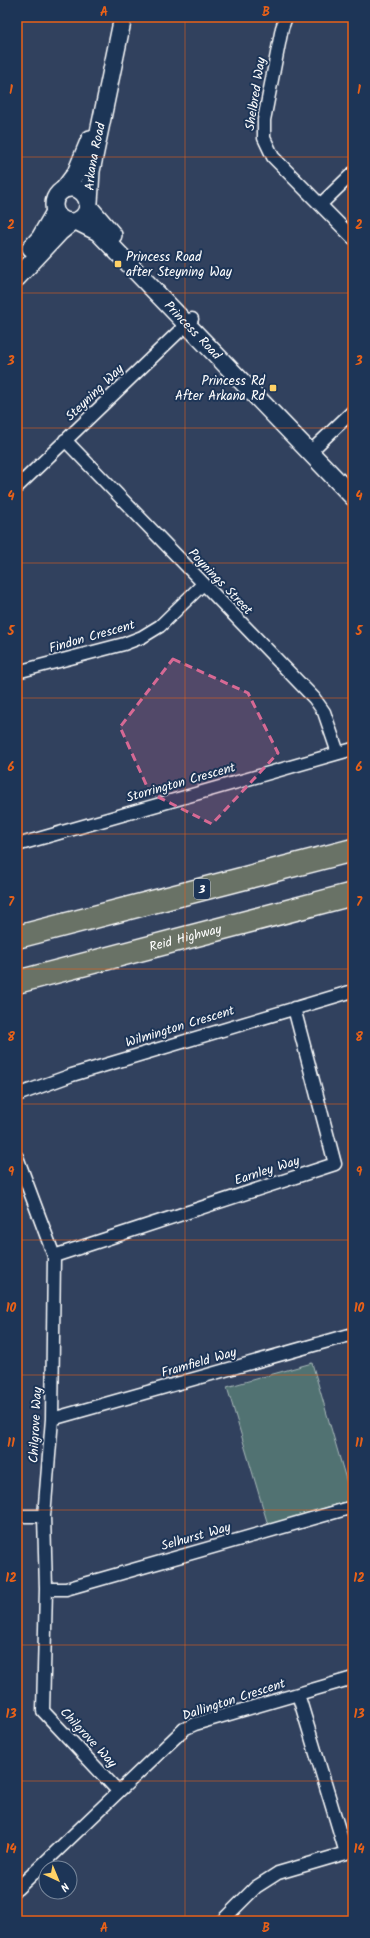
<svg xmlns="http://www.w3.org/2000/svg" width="370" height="1938" font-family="Kalam,sans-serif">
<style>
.green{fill:#517272;stroke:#a8b8b8}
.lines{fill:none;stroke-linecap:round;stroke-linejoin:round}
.street-casing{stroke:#fff;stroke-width:15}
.secondary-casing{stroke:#fff;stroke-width:20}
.highway-casing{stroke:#fff;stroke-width:25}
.street{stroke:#1d3557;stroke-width:12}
.secondary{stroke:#1d3557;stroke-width:17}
.highway{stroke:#697266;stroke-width:22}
.marked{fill:#d76994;fill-opacity:0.2;stroke:#d76994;stroke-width:3;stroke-dasharray:8 5;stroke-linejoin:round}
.grid{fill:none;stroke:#e96118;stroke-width:1;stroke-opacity:0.55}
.poi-dot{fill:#ffd166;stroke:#1d3557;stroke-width:1.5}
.labels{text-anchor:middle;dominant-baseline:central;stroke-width:4;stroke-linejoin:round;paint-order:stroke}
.shield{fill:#1d3557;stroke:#bbc2cd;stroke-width:1}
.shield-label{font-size:12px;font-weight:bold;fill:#fff}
.street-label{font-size:13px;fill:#fff;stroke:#1d3557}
.poi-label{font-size:13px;fill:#fff;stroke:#1d3557;text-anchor:start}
.neatline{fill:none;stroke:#e96118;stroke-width:1.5}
.grid-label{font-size:13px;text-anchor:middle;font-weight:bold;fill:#e96118}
</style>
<rect width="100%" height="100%" fill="#31415e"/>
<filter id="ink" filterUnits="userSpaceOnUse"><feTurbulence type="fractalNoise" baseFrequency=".025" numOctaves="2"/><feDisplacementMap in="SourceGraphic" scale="8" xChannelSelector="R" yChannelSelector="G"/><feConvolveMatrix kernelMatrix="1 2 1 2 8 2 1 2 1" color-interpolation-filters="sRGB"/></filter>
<g filter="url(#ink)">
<path class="green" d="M 312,1363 L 352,1500 L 268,1525 L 227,1387 Z"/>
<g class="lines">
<g class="street-casing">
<path id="street" d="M 286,17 L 282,28 L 264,120 L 264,138 L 273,157 L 353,238
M 321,204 L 353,173
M 65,440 L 314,698 L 324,712 L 338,753
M 310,452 L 353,411
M 17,487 L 192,319
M 17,672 L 124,644 L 142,637 L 160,626 L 203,584
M 17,845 L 353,749
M 17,1095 L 72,1075 L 353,991
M 17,1157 L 54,1256 L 52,1419 L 44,1516 L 46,1589 L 43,1711 L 118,1791
M 54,1256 L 335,1164 L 294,1008
M 52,1419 L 353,1334
M 17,1516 L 44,1516
M 46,1589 L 66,1589 L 353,1507
M 298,1694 L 346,1853
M 17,1889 L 184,1729 L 195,1724 L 353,1678
M 222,1921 L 256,1887 L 278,1873 L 353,1851"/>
</g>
<g class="secondary-casing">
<g id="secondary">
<circle cx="71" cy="205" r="17"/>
<path d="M 64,189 L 76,173 L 90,139"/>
<path id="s1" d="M 89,202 L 91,171 L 123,17"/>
<path d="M 89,207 L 113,235"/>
<path id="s2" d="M 78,222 L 98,232 L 353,497"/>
<path d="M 31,248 L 40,238 L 55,212"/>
<path d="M 17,278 L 60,232 L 71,223"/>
</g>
</g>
<g class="highway-casing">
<g id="highway">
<path d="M 17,937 L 353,850"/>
<path id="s3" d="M 17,982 L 353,894"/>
</g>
</g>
<use href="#street" class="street"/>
<use href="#secondary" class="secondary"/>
<use href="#highway" class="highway"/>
</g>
</g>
<path class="marked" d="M 173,659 L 248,693 L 278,753 L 212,824 L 150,793 L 120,727 Z"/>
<path class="grid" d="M 185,17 L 185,1921M 17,157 L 353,157M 17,293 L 353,293M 17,428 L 353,428M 17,563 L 353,563M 17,698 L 353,698M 17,834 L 353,834M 17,969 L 353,969M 17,1104 L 353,1104M 17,1240 L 353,1240M 17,1375 L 353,1375M 17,1510 L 353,1510M 17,1645 L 353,1645M 17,1781 L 353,1781"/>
<g class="poi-dot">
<rect x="114" y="260" width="8" height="8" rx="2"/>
<rect x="269" y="384" width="8" height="8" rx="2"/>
</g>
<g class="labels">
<rect class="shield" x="194" y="879" width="16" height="20" rx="3"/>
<g class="shield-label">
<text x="202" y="889">3</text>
</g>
<g class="street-label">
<text transform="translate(256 94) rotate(-81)">Shelbred Way</text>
<text stroke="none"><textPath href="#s1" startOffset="46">Arkana Road</textPath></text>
<text stroke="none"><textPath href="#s2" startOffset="159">Princess Road</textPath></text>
<text transform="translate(95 393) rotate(-44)">Steyning Way</text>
<text transform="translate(220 582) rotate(46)">Poynings Street</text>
<text transform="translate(92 637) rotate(-16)">Findon Crescent</text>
<text transform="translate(181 783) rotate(-16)">Storrington Crescent</text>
<text stroke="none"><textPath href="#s3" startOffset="174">Reid Highway</textPath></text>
<text transform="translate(180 1027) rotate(-17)">Wilmington Crescent</text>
<text transform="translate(267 1171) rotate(-18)">Earnley Way</text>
<text transform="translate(199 1363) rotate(-16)">Framfield Way</text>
<text transform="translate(36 1425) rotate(-87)">Chilgrove Way</text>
<text transform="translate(196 1537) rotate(-16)">Selhurst Way</text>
<text transform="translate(234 1700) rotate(-18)">Dallington Crescent</text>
<text transform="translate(88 1738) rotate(47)">Chilgrove Way</text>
</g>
<g class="poi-label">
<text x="126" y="257">Princess Road<tspan x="126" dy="15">after Steyning Way</tspan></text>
<text x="265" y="381" text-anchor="end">Princess Rd<tspan x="265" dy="15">After Arkana Rd</tspan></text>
</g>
</g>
<rect width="370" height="1938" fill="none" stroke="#1d3557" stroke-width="44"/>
<g transform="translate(58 1880) rotate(136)"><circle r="19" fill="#1d3557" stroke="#77869a"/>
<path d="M0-3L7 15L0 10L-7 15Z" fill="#ffd166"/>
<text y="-6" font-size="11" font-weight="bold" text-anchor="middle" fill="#ffffff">N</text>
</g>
<rect x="22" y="22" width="326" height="1894" class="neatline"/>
<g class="grid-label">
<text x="104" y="16">A</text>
<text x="266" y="16">B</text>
<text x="11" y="94">1</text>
<text x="359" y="94">1</text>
<text x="11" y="229">2</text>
<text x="359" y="229">2</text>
<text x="11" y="365">3</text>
<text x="359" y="365">3</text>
<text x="11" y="500">4</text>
<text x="359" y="500">4</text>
<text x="11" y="635">5</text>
<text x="359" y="635">5</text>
<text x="11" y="771">6</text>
<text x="359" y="771">6</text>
<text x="11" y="906">7</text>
<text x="359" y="906">7</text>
<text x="11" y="1041">8</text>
<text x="359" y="1041">8</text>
<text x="11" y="1176">9</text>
<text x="359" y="1176">9</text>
<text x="11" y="1312">10</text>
<text x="359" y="1312">10</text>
<text x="11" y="1447">11</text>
<text x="359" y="1447">11</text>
<text x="11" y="1582">12</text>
<text x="359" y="1582">12</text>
<text x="11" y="1718">13</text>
<text x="359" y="1718">13</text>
<text x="11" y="1853">14</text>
<text x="359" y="1853">14</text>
<text x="104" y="1932">A</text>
<text x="266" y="1932">B</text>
</g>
</svg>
